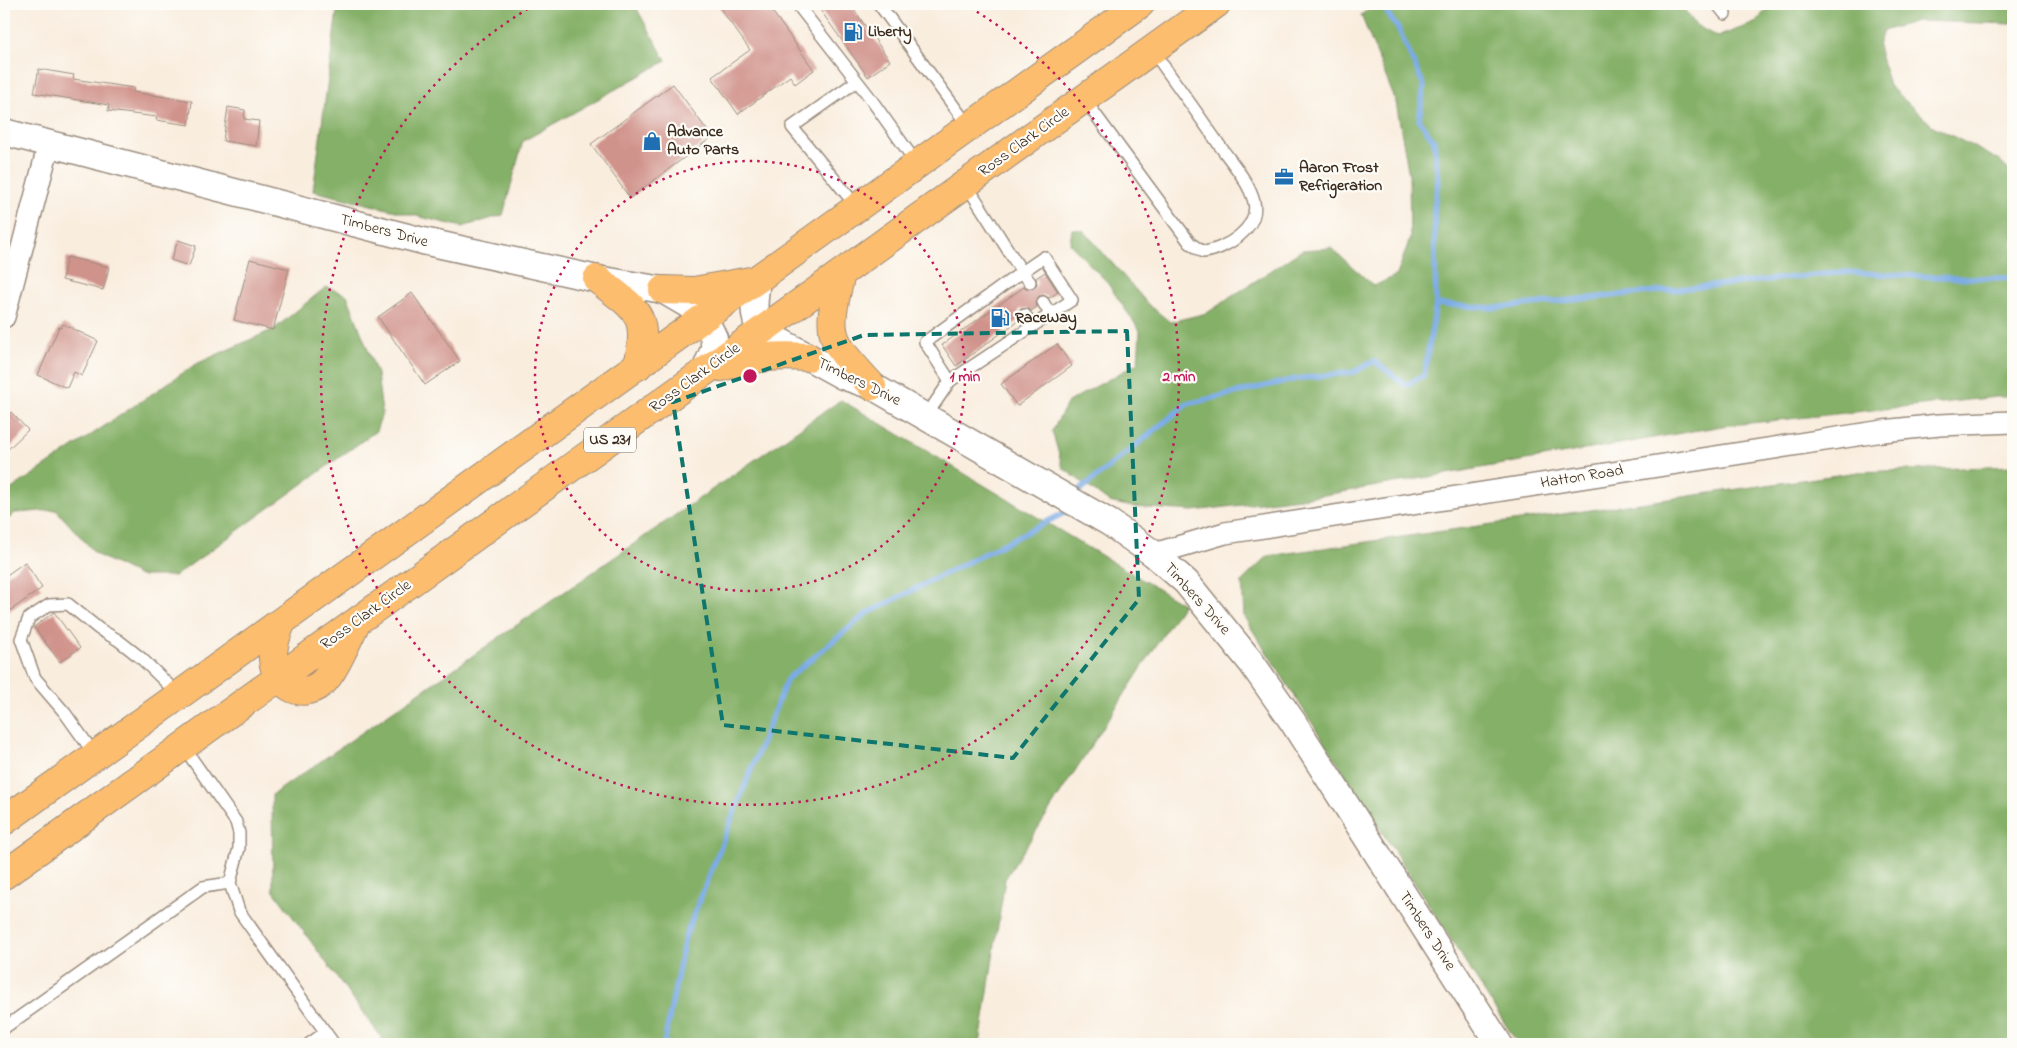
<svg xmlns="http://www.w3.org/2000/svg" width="2017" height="1048" font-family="'Indie Flower',sans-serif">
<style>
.forest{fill:#85b068;stroke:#606d43}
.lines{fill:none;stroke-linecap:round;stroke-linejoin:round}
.stream{stroke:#7aabe5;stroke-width:5.5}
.building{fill:#d0938b}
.service-casing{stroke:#9a8c7e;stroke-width:14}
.minor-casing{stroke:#9a8c7e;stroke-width:24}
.tertiary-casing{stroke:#9a8c7e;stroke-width:29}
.trunk-casing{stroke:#9a8c7e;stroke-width:30}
.service{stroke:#fff;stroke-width:11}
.minor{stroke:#fff;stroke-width:21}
.tertiary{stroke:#fff;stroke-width:26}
.trunk{stroke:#fcbd6e;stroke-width:28}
.marked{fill:none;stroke:#0f766e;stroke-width:4;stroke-dasharray:10 6;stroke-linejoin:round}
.ring{fill:none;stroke:#c2185b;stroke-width:2.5;stroke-dasharray:2.5 5}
.labels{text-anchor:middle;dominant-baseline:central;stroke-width:4.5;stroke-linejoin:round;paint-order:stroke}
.shield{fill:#fdfcf7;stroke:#75695f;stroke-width:1}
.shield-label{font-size:15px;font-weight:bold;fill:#3b2a1e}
.poi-label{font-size:16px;font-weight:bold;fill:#3b2a1e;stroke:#fdfcf7;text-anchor:start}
.street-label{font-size:16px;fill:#3b2a1e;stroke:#fdfcf7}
.centre{fill:#c2185b;stroke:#fdfcf7;stroke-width:2.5}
.ring-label{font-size:15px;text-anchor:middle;font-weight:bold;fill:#c2185b;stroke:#fdfcf7;stroke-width:4.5;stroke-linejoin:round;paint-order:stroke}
</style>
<rect width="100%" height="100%" fill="#fdfcf7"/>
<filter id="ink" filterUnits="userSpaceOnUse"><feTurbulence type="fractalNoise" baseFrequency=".02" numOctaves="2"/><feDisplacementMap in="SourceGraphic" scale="10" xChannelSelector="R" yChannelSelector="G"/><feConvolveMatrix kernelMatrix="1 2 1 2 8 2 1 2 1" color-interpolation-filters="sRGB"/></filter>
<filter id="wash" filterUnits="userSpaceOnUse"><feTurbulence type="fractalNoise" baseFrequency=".0096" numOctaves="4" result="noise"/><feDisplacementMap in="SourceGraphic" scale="20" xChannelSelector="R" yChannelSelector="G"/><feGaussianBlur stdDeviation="1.12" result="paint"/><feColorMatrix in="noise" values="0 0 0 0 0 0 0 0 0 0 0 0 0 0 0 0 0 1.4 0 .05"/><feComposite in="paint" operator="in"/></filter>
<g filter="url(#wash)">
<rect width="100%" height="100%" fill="#f9edde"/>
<path class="forest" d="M 338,4 L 644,4 L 637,9 L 666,61 L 523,141 L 503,215 L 462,227 L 313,191 Z
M 1375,4 L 1680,4 L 1696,25 L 1717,37 L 1757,22 L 1769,4 L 2013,4 L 2013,24 L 1916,21 L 1883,31 L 1878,46 L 1889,86 L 1933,126 L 1997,159 L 2013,174 L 2013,397 L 1997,397 L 1722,426 L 1325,495 L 1193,511 L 1133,507 L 1109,502 L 1063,468 L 1052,431 L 1068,402 L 1138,363 L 1140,331 L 1106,281 L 1070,244 L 1072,229 L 1084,231 L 1149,305 L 1170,322 L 1207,313 L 1302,250 L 1331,248 L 1374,286 L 1397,275 L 1410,238 L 1409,175 L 1396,102 L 1361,15 Z
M 326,287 L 347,295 L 377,374 L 382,413 L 376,431 L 175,576 L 140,576 L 97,555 L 56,510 L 15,513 L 4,523 L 4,494 L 196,364 L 274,329 Z
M 841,400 L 1183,604 L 1005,879 L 980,1044 L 386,1044 L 273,890 L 272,795 Z
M 2013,466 L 2013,1044 L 1518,1044 L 1244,617 L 1242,581 L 1268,556 L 1858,472 Z"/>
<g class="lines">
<path class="stream" d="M 1436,304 L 1493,308 L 1845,272 L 1958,278 L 2013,278
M 1074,495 L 1187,404 L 1296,379 L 1354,372 L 1374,361 L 1406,385 L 1424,375 L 1436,304 L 1434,208 L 1438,181 L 1434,141 L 1419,120 L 1424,86 L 1399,30 L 1381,4
M 664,1044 L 685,937 L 787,679 L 866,614 L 1064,513"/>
</g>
<g id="blocks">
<path class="building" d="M 717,4 L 767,4 L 814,70 L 795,84 L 790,76 L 738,114 L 712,77 L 750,50 Z
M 816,4 L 850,4 L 890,61 L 868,77 Z
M 39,69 L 74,75 L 73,79 L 134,88 L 133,92 L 192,101 L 189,125 L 156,120 L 157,117 L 108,111 L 109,105 L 34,93 Z
M 673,84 L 712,137 L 630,198 L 591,144 Z
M 228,107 L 245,110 L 244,119 L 259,121 L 256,146 L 223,141 Z
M 178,240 L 196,246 L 189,266 L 171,260 Z
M 67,257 L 109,267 L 103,290 L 62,280 Z
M 250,259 L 289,269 L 273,330 L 234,320 Z
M 1045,272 L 1058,292 L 1049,298 L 1043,295 L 1039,296 L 1036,302 L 1037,307 L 1031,311 L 1028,308 L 1021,309 L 1018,312 L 1019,320 L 956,366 L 942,345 L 1024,287 L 1028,289 L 1034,288 L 1037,284 L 1036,278 Z
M 412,293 L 460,361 L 425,385 L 378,317 Z
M 63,324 L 98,341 L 82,376 L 74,372 L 67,388 L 38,375 L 59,327 L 61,328 Z
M 1057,344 L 1072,366 L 1017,406 L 1001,384 Z
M 11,412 L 28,430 L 4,453 L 4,418 Z
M 25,562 L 42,588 L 4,615 L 4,577 Z
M 54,612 L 80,648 L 60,662 L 34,627 Z"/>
</g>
</g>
<g filter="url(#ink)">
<use href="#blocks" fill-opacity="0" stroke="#9a8c7e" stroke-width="1"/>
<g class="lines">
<g class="service-casing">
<path id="service" d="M 797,4 L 868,95 L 917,164
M 879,4 L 969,127
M 1717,4 L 1725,14
M 1084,99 L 1190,243 L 1203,252 C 1225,250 1260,228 1254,202 C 1249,182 1232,163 1220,146 C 1198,114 1175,82 1152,50
M 857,207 L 792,127 L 857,81
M 1043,302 L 1050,314
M 1025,315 L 1033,326
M 950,381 L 1072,300 L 1044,257 L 1022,272 L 1030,282
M 926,416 L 950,381 L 925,342 L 1022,272 L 966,184
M 183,746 L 236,822 L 239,833 L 239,848 L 230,883 L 239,911 L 334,1044
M 95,755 L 65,713 L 35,678 L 21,639 L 29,618 L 49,605 L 68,604 L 99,629 L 118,640 L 141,658 L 179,695
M 4,1028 L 203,887 L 230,883
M 309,1044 L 326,1032"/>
</g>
<g class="minor-casing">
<path id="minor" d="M 4,317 L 49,144
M 1154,554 L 1225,533 L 1883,431 L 1939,425 L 2013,422"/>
</g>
<g class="tertiary-casing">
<path id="tertiary" d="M 4,132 L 423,241 L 597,279 L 663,290 L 687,304 L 704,317 L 714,338 L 714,349 L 705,371
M 757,279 C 755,298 751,315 761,331 L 843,376 L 872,386 L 1110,523 L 1154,554 L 1186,582 L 1251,662 L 1293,722 L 1499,1044"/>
</g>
<g class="trunk-casing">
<path id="trunk" d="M 841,274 C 825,337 829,339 872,386
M 597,279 C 636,310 650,312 638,366
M 663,290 L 694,291 L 750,281
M 721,367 C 755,357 772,355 808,357
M 282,621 C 277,633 272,646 273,659 C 275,683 300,702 322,683 C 333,674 347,641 354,627
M 4,821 L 1140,4
M 4,875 L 1216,4"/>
</g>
<use href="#service" class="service"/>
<use href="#minor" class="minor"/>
<use href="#tertiary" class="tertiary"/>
<use href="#trunk" class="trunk"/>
</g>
</g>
<path class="marked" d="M 1127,331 L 1139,599 L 1013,758 L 723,725 L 673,402 L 864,335 Z"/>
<g class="ring">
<circle cx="750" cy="376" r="215"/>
<path d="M964 4A429 429 0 1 1 536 4"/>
</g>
<defs>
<g id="fuel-bare" transform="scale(1.5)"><path d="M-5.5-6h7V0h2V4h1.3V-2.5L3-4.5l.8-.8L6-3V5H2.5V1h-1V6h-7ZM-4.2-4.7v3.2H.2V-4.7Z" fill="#1f6fb2" stroke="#fdfcf7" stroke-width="2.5" paint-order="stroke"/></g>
<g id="shop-bare" transform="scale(1.5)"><path d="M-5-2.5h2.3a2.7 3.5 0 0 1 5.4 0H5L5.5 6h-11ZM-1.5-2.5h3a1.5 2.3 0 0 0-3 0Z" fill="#1f6fb2" stroke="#fdfcf7" stroke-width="2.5" paint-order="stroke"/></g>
<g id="office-bare" transform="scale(1.5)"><path d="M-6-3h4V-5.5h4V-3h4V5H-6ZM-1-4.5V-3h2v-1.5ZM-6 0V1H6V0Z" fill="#1f6fb2" stroke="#fdfcf7" stroke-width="2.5" paint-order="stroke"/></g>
</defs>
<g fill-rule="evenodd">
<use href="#fuel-bare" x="853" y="32"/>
<use href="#shop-bare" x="652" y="141"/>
<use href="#office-bare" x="1284" y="177"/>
<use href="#fuel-bare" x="1000" y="318"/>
</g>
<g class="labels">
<rect class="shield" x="584" y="427.5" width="52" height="25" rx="4"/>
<g class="shield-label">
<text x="610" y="440">US 231</text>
</g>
<g class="poi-label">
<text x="868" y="32">Liberty</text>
<text x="667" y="132">Advance<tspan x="667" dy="18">Auto Parts</tspan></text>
<text x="1299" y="168">Aaron Frost<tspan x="1299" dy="18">Refrigeration</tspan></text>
<text x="1015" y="318">RaceWay</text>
</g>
<g class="street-label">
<text transform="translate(1024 142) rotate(-36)">Ross Clark Circle</text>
<text transform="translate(384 231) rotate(15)">Timbers Drive</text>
<text transform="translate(695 378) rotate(-36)">Ross Clark Circle</text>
<text transform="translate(859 382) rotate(26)">Timbers Drive</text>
<text transform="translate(1582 477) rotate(-9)">Hatton Road</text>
<text transform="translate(1197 599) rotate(48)">Timbers Drive</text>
<text transform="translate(366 615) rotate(-36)">Ross Clark Circle</text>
<text transform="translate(1427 931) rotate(57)">Timbers Drive</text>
</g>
</g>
<circle cx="750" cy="376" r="8" class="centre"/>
<g class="ring-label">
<text x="965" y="381">1 min</text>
<text x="1179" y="381">2 min</text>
</g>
<rect width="2017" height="1048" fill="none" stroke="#fdfcf7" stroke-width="20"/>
</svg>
